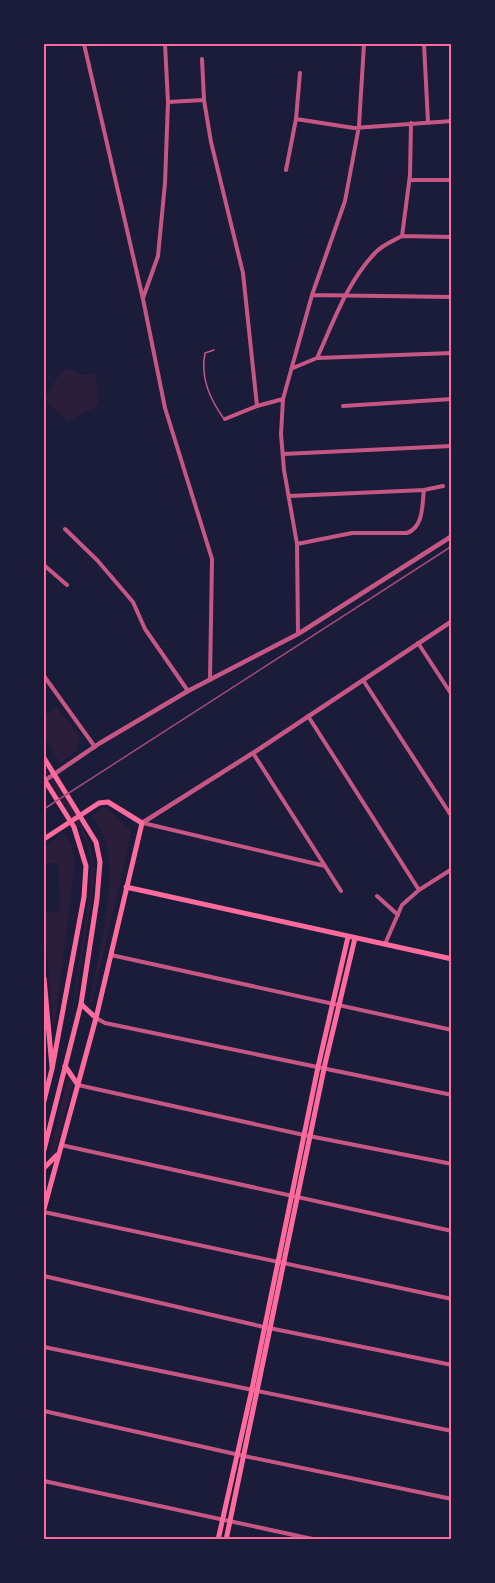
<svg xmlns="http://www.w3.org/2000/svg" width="495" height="1583" font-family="'Source Sans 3',sans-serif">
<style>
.green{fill:#2a1e3b}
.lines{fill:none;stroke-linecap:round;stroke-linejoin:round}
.service{stroke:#c65784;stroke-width:1.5}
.minor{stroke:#c65784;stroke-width:4}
.tertiary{stroke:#c65784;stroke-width:4.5}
.secondary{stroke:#ff6b9d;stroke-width:5}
.primary{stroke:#ff6b9d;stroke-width:5}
.rail{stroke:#a44b75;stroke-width:1.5}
.neatline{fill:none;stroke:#ff6b9d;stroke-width:2}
</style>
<rect width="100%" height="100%" fill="#1b1b3a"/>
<path class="green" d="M 71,369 L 82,375 L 95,373 L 99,405 L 68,421 L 44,399 L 62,370 Z
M 57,707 L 79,736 L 77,750 L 60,763 L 44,737 L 44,716 Z
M 44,766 C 58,789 83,819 90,846 C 99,875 90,908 85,938 C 81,965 78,993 70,1020 L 89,897 L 91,863 L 87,845 L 80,829 L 44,771 Z
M 103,808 L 108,809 L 129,828 L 131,835 L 92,1003 L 90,1002 C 97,960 116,889 107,849 C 105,836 99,826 92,815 Z
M 64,833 L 72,847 L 75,864 L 55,1024 L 53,1025 L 44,918 L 48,912 L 60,911 L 58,864 L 44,863 L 44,848 Z
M 68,1076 L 73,1083 L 55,1154 L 48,1161 Z"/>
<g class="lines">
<path class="service" d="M 214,350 L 205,353 C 200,378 210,399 224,419"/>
<path class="minor" d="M 84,44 L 143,299 L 165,408 L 212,559 L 210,680
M 424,44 L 428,122
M 202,59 L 204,100 L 211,142 L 243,273 L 257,406
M 168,102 L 204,100
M 296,119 L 354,128 L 452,121
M 286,170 L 296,119 L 300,73
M 410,180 L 452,180
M 402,236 L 452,237
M 312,295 L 452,297
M 143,298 L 158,256 L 165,183 L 168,102 L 165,44
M 317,358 L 452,353
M 293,368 L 317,358 C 333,323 347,282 375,253 C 382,245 393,241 402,236 L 410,175 L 411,123
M 343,406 L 452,399
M 225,419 L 257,406 L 283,399
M 283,454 L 452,446
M 289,496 L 424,490 L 443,486
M 65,529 L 97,560 L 133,602 L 145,629 L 188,691
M 297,544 L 352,533 L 407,533 C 424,527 422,504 424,490
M 44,567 L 45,566 L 67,585
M 298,634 L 297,544 L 284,470 L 281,434 L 283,399 L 312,295 L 345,201 L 359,126 L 364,44
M 418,643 L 452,695
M 44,676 L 95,747
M 363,680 L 452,817
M 308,716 L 419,890
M 253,753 L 341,891
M 143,823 L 325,866
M 377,896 L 398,915
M 385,944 L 402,905 L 419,890 L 452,869
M 111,955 L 452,1030
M 96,1018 L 105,1023 L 452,1095
M 78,1085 L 304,1135 L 452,1164
M 61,1145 L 452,1231
M 44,1212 L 452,1299
M 44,1276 L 264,1327 L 452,1365
M 44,1347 L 452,1431
M 44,1411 L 244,1456 L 452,1499
M 44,1481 L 317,1540"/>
<path class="tertiary" d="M 44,781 L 100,743 L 188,691 L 298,634 L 452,536
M 142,823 L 253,753 L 452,621"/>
<path class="secondary" d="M 44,839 L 99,803 L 108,802 L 142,823 L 96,1018 L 44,1209
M 126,887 L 452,959
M 44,978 L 52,1067
M 81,1004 L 96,1018
M 65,1066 L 78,1085
M 44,1168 L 57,1155
M 218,1540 L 252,1389 L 318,1067 L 348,937
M 226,1540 L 325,1064 L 355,938"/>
<path class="primary" d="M 44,758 L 96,842 L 100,862 L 97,899 L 81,1004 L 44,1150
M 44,779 L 74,827 L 86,866 L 84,897 L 52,1069 L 44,1101"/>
<path class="rail" d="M 44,809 L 452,546"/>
</g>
<rect width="495" height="1583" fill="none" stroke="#1b1b3a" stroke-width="90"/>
<rect x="45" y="45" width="405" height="1493" class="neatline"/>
</svg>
